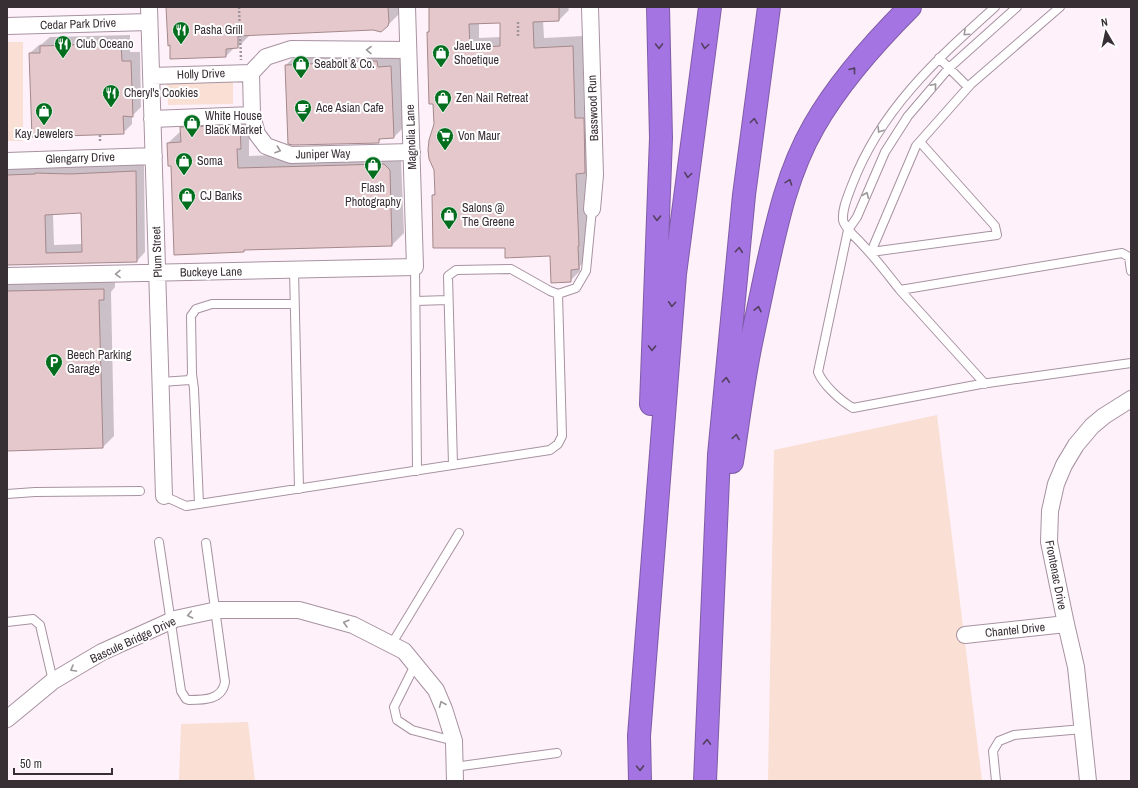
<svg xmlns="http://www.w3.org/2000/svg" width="1138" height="788" font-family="'Archivo Narrow',sans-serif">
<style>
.green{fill:#f9dfd4}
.shadow{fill:#0003;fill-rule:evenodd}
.building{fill:#e5c8cb;stroke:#a4898c;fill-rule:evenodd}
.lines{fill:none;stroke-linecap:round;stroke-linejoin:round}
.service-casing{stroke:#a792a1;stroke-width:10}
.minor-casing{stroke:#a792a1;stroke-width:18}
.motorway-casing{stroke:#7f5ca6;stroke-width:24}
.path{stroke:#a1959d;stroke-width:2.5;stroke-dasharray:2 2;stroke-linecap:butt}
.service{stroke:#fff;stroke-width:8}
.minor{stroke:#fff;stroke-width:16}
.motorway{stroke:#a574e3;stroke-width:22}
.oneway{stroke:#9c979a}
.oneway2{stroke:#534060}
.labels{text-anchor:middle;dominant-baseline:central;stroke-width:4;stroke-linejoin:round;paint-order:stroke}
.street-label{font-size:12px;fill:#382f35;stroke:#fff}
.poi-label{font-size:12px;fill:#382f35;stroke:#fff;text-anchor:start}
</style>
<rect width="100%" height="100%" fill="#fff1fa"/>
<path class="green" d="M 7,42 L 23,42 L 23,141 L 7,141 Z
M 233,81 L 233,104 L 168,105 L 167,83 Z
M 937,415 L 982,781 L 768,781 L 774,450 Z
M 248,722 L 255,781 L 179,781 L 181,724 Z"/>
<path class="shadow" d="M 167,7 L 399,7 L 399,14 L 386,27 L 373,29 L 249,34 L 249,36 L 238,47 L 235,47 L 226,56 Z
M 430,7 L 568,7 L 569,10 L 559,20 L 543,20 L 544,38 L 583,36 L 584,108 L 593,108 L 595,163 L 586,172 L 589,235 L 588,258 L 580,266 L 580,271 L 570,281 L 551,255 L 506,247 L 433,195 L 436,192 L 435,124 L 428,32 L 430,30 ZM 479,22 L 501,22 L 501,37 L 479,38 Z
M 130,35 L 130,52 L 140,52 L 141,107 L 132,116 L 132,124 L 123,133 L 30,53 L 39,45 L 42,44 L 50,37 Z
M 298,53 L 403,55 L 406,125 L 394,137 L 382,138 L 378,142 L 286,65 Z
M 252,114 L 252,136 L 249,140 L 249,156 L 396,152 L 401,158 L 404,233 L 392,245 L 246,249 L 244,251 L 172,165 L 168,143 L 181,131 L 181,128 L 193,116 Z
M 144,163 L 145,252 L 137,261 L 7,264 L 7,166 ZM 81,212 L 82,244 L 54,245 L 53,214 Z
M 115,278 L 115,287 L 111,292 L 114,436 L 103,447 L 7,450 L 7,280 Z"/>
<path class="building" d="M 166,7 L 388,7 L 389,22 L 388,26 L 381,32 L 373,30 L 238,36 L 238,48 L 226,49 L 226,57 L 170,59 L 170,45 L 168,46 Z
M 429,7 L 559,7 L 559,21 L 533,22 L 534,48 L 573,46 L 575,118 L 584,118 L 585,173 L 576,174 L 579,246 L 578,246 L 579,269 L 571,270 L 571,282 L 551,283 L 550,256 L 505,258 L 505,248 L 433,248 L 432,195 L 435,195 L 434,170 L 429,159 L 428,150 L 429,140 L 434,124 L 433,104 L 429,104 L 427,32 L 429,32 ZM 500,23 L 500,46 L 470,48 L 469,24 Z
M 121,43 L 122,61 L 131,61 L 133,117 L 123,116 L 124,134 L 32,137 L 29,53 L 40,53 L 40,46 Z
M 377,61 L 378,67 L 391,66 L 394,138 L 379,139 L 379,143 L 293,145 L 288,144 L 285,65 Z
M 240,125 L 241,149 L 237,149 L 238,168 L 384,164 L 390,170 L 392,246 L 244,250 L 244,252 L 174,255 L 171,166 L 168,166 L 167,143 L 181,142 L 180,127 Z
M 136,171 L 137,262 L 7,265 L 7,175 L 35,174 L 35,173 L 70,174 ZM 81,213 L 82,252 L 46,253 L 45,215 Z
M 104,289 L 104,300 L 99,300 L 103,448 L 7,451 L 7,291 Z"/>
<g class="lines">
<g class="service-casing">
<path id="service" d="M 995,7 C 936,60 881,109 852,185 C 848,196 842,208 843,220 C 844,226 850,231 853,235 C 871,252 885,271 900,290 L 1122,253 L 1129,257 L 1131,271
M 1017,7 L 949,68 L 908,116 L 885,152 L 857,217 L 848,230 L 818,372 C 823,385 841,401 853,408 L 981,384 L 1131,363
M 939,58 L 968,87
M 871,252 L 916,146 L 971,84 L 1060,7
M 871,252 L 997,235 L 995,226 L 920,142
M 415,267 L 417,471
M 294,270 L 299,489
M 900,290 L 985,384
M 416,301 L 448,300
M 192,374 L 194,389 L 199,504
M 161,382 L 190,380 L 192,374 L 191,316 L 196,309 L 212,304 L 294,304
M 453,465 L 448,276 L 456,270 L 511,269 L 550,291 L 558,294
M 7,494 L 35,492 L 140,491
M 164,496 L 186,506 L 550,450 L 558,444 L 562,436 L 558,294 L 576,288 L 586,271 L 592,209
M 159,542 L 181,691 L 186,699 L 189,700 C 204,700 222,700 225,682 L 206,543
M 7,622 L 33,619 L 40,625 L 53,681
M 391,645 L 459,533
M 415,665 L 394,707 L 397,720 L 412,730 L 454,741
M 454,767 L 557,753
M 996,781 L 993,751 L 999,741 L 1014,735 L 1083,729"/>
</g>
<g class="minor-casing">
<path id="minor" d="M 149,7 L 164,496
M 590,7 L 595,175 L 592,209
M 7,26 L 149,22
M 408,50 L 291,49 L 266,57 L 251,73 L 252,115 L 257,134 L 266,146 L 291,155 L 412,152
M 151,76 L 251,73
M 152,119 L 252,115
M 7,161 L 154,156
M 7,276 L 415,267 L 407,7
M 965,635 L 1066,624
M 7,719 L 53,681 L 102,652 L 175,619 L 217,610 L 299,610 L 353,625 L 404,651 L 436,690 L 444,709 L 454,741 L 455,781
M 1088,781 L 1076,667 L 1066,624 L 1049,542 L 1050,511 L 1056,484 L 1064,465 L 1076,445 L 1092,426 L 1104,416 L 1131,399"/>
</g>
<g class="motorway-casing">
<path id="motorway" d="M 651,404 L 661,138 L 658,7
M 732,462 C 738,423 743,382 751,343 C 756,319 761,296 766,272 C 777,222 788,171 814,126 C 839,82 874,43 910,7
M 640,781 L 639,736 L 675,274 L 710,7
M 705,781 L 719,455 L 744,195 L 769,7"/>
</g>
<path class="path" d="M 239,7 L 241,60
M 518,22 L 518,37
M 100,135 L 100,142"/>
<use href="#service" class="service"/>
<use href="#minor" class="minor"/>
<use href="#motorway" class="motorway"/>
</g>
<defs><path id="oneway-chevron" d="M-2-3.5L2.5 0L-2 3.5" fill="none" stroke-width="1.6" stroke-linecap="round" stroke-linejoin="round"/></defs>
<g class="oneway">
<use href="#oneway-chevron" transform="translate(966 33) rotate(137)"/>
<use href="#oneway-chevron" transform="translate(369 50) rotate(-179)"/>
<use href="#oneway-chevron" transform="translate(934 86) rotate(-49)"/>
<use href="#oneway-chevron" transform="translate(880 130) rotate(122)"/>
<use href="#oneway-chevron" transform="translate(278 150) rotate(19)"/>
<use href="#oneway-chevron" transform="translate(866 195) rotate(-67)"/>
<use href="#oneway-chevron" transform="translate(118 274) rotate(179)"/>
<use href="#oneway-chevron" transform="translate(190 615) rotate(169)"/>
<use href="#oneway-chevron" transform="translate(346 623) rotate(-164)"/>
<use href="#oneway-chevron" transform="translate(73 669) rotate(150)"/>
<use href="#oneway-chevron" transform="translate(442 704) rotate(-112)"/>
</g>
<g class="oneway2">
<use href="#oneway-chevron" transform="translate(659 46) rotate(89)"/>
<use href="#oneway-chevron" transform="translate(705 46) rotate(98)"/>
<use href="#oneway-chevron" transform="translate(853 70) rotate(-52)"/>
<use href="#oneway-chevron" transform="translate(754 121) rotate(-82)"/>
<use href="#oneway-chevron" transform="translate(688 175) rotate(98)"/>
<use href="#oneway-chevron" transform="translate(789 182) rotate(-70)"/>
<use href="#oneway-chevron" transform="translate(657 218) rotate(92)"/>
<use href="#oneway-chevron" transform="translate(739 250) rotate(-85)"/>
<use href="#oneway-chevron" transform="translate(672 304) rotate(94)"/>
<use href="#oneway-chevron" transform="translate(758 309) rotate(-78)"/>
<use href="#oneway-chevron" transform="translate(652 348) rotate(92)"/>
<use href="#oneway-chevron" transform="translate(726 380) rotate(-85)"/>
<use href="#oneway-chevron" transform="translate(736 437) rotate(-81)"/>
<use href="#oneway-chevron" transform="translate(707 742) rotate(-88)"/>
<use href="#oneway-chevron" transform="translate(640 768) rotate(89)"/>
</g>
<defs>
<g id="restaurant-pin" transform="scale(0.9)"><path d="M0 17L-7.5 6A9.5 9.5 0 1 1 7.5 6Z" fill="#026e1e" stroke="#fff"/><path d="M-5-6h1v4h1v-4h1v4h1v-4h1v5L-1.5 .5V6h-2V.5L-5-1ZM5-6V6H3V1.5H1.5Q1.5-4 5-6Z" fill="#fff"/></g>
<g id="shop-pin" transform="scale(0.9)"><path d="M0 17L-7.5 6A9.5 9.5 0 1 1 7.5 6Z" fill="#026e1e" stroke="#fff"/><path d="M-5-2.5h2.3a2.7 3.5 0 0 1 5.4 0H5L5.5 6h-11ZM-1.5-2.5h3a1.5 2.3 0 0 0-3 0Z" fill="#fff"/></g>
<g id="cafe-pin" transform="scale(0.9)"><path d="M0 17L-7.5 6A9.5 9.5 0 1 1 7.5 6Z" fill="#026e1e" stroke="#fff"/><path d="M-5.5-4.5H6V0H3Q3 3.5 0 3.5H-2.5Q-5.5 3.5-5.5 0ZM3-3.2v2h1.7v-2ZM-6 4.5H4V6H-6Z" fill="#fff"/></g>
<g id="supermarket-pin" transform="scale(0.9)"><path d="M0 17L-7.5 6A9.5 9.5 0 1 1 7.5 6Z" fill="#026e1e" stroke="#fff"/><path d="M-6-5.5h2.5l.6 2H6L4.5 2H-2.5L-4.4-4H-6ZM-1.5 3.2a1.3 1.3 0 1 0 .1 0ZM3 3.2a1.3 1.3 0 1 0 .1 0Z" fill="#fff"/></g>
<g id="parking-pin" transform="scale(0.9)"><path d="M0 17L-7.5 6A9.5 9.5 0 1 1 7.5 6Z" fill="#026e1e" stroke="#fff"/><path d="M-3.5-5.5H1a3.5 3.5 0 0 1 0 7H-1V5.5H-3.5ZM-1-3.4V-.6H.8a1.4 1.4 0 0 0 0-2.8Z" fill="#fff"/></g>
</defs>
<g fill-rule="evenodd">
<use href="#restaurant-pin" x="181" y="30"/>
<use href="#restaurant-pin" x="63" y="44"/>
<use href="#shop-pin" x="441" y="53"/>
<use href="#shop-pin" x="301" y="64"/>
<use href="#restaurant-pin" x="111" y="93"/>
<use href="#shop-pin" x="443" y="98"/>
<use href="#cafe-pin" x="303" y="108"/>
<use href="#shop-pin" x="44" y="111"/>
<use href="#shop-pin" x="192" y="123"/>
<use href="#supermarket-pin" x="445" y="136"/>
<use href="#shop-pin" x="184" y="161"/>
<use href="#shop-pin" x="373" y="165"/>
<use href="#shop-pin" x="187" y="196"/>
<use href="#shop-pin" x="449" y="215"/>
<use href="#parking-pin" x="54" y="362"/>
</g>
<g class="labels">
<g class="street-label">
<text transform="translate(78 24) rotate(-2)">Cedar Park Drive</text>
<text transform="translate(201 74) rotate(-2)">Holly Drive</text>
<text transform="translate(593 108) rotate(-92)">Basswood Run</text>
<text transform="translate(411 137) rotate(-92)">Magnolia Lane</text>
<text transform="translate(323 154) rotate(-1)">Juniper Way</text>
<text transform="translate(80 158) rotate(-2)">Glengarry Drive</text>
<text transform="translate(157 252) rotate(-92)">Plum Street</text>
<text transform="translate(211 272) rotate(-1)">Buckeye Lane</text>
<text transform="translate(1056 575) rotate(79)">Frontenac Drive</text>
<text transform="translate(1015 630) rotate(-6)">Chantel Drive</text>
<text transform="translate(133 640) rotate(-25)">Bascule Bridge Drive</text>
</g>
<g class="poi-label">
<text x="194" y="30">Pasha Grill</text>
<text x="76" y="44">Club Oceano</text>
<text x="454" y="46">JaeLuxe<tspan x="454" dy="14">Shoetique</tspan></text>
<text x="314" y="64">Seabolt &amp; Co.</text>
<text x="124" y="93">Cheryl's Cookies</text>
<text x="456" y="98">Zen Nail Retreat</text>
<text x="316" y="108">Ace Asian Cafe</text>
<text x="205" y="116">White House<tspan x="205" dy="14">Black Market</tspan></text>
<text x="44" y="134" text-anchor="middle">Kay Jewelers</text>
<text x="458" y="136">Von Maur</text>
<text x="197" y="161">Soma</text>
<text x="373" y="188" text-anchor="middle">Flash<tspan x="373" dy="14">Photography</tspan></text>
<text x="200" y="196">CJ Banks</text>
<text x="462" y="208">Salons @<tspan x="462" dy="14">The Greene</tspan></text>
<text x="67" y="355">Beech Parking<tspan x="67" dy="14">Garage</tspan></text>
</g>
</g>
<rect width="1138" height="788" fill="none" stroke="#382f35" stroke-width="16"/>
<g transform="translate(1106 32) rotate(351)" stroke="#ffffff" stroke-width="3" paint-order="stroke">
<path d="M0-3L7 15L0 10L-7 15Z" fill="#382f35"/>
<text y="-6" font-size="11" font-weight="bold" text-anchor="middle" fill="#382f35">N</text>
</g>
<path d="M14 768v6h98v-6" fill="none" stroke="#382f35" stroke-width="2"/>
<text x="20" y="768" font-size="12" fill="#382f35" stroke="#ffffff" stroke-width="3" paint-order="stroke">50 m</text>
</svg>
